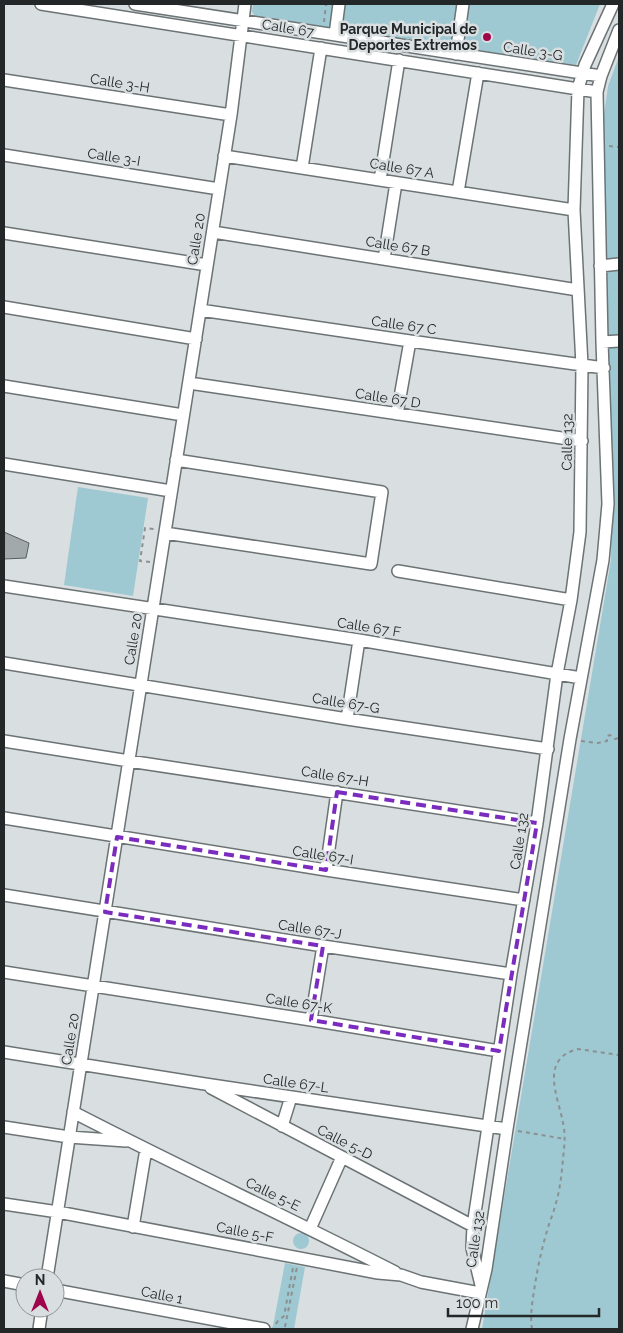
<svg xmlns="http://www.w3.org/2000/svg" width="623" height="1333" font-family="Raleway,sans-serif">
<style>
.green{fill:#9ec8d2}
.building{fill:#a2a9aa;stroke:#595f60}
.lines{fill:none;stroke-linecap:round;stroke-linejoin:round}
.minor-casing{stroke:#6c7374;stroke-width:14}
.path{stroke:#8b9091;stroke-width:2;stroke-dasharray:4 4;stroke-linecap:butt}
.minor{stroke:#fff;stroke-width:11}
.marked{fill:none;stroke:#7b2cbf;stroke-width:4;stroke-dasharray:10 6;stroke-linejoin:round}
.poi-dot{fill:#9e054d;stroke:#d9dfe1;stroke-width:2}
.labels{text-anchor:middle;dominant-baseline:central;stroke-width:5;stroke-linejoin:round;paint-order:stroke}
.street-label{font-size:14px;fill:#242727;stroke:#d9dfe1}
.poi-label{font-size:14px;font-weight:bold;fill:#242727;stroke:#d9dfe1;text-anchor:end}
</style>
<rect width="100%" height="100%" fill="#d9dfe1"/>
<path class="green" d="M 253,4 L 600,4 L 576,65 L 255,16 L 252,12 Z
M 619,56 L 619,1329 L 482,1329 L 611,560 L 612,482 L 601,136 L 608,86 Z
M 78,487 L 148,498 L 133,596 L 64,585 Z
M293 1241a8 8 0 1 1 16 0a8 8 0 1 1-16 0Z
M 285,1263 L 305,1267 L 294,1329 L 271,1329 L 273,1326 Z"/>
<path class="building" d="M 4,532 L 29,543 L 26,558 L 4,559 Z"/>
<g class="lines">
<g class="minor-casing">
<path id="minor" d="M 41,4 L 597,92
M 135,4 L 601,76
M 335,35 L 339,4
M 456,54 L 463,4
M 4,80 L 231,115
M 4,155 L 219,189
M 224,156 L 574,210
M 302,168 L 321,48
M 380,180 L 399,60
M 458,192 L 478,73
M 213,232 L 578,290
M 4,233 L 207,265
M 384,259 L 396,183
M 600,266 L 619,264
M 4,307 L 196,339
M 200,310 L 410,341 L 604,368
M 602,342 L 619,341
M 189,383 L 582,441
M 4,386 L 183,415
M 397,414 L 410,341
M 4,464 L 171,491
M 165,533 L 371,564 L 382,492 L 176,460
M 398,571 L 571,600
M 4,586 L 359,640 L 581,678
M 4,663 L 347,719 L 548,749
M 347,719 L 359,640
M 4,741 L 129,761 L 537,823
M 4,818 L 326,870 L 524,900
M 326,870 L 337,792
M 4,895 L 323,946 L 511,974
M 4,972 L 311,1020 L 499,1051
M 311,1020 L 323,946
M 4,1052 L 205,1084 L 507,1129
M 211,1088 L 473,1226
M 73,1112 C 179,1167 288,1217 395,1272
M 282,1126 L 291,1097
M 4,1127 L 69,1137 L 126,1141
M 4,1204 L 58,1212 L 378,1273 L 401,1275 L 421,1282 L 480,1293
M 133,1227 L 146,1149
M 310,1229 L 342,1157
M 47,1278 L 231,115 L 245,4
M 4,1281 L 25,1285
M 481,1285 L 472,1248 L 473,1226 L 511,974 L 537,823 L 557,674 L 571,600 L 580,532 L 582,365 L 574,210 L 578,89 L 585,65 L 613,4
M 55,1290 L 264,1329
M 39,1329 L 42,1308
M 472,1329 L 486,1269 L 507,1129 L 570,739 L 603,560 L 608,504 L 602,342 L 597,92 L 601,76 L 619,30"/>
</g>
<path class="path" d="M 324,22 L 326,4
M 609,146 L 619,147
M 150,562 L 140,561 L 145,528 L 154,529
M 581,741 L 598,743 L 607,741 L 607,736 L 610,735 L 615,739 L 619,738
M 518,1131 L 565,1139
M 276,1324 L 277,1322 L 284,1316 L 293,1268
M 285,1327 L 297,1267
M 532,1329 C 530,1316 532,1304 534,1291 C 537,1271 541,1251 547,1231 C 549,1223 553,1215 555,1206 C 561,1188 562,1168 564,1149 C 565,1140 565,1132 563,1123 C 558,1096 539,1059 578,1049 L 619,1055"/>
<use href="#minor" class="minor"/>
</g>
<path class="marked" d="M 337,792 L 537,823 L 499,1051 L 311,1020 L 323,946 L 105,912 L 117,837 L 326,870 Z"/>
<circle class="poi-dot" cx="487" cy="37" r="5"/>
<g class="labels">
<g class="street-label">
<text transform="translate(288 28) rotate(9)">Calle 67</text>
<text transform="translate(533 51) rotate(9)">Calle 3-G</text>
<text transform="translate(120 83) rotate(9)">Calle 3-H</text>
<text transform="translate(114 157) rotate(9)">Calle 3-I</text>
<text transform="translate(402 168) rotate(9)">Calle 67 A</text>
<text transform="translate(196 239) rotate(-81)">Calle 20</text>
<text transform="translate(398 246) rotate(9)">Calle 67 B</text>
<text transform="translate(404 325) rotate(8)">Calle 67 C</text>
<text transform="translate(388 398) rotate(9)">Calle 67 D</text>
<text transform="translate(567 442) rotate(-89)">Calle 132</text>
<text transform="translate(369 627) rotate(9)">Calle 67 F</text>
<text transform="translate(133 639) rotate(-81)">Calle 20</text>
<text transform="translate(346 703) rotate(9)">Calle 67-G</text>
<text transform="translate(335 776) rotate(9)">Calle 67-H</text>
<text transform="translate(519 841) rotate(-81)">Calle 132</text>
<text transform="translate(323 855) rotate(9)">Calle 67-I</text>
<text transform="translate(310 929) rotate(9)">Calle 67-J</text>
<text transform="translate(299 1003) rotate(9)">Calle 67-K</text>
<text transform="translate(70 1039) rotate(-81)">Calle 20</text>
<text transform="translate(296 1083) rotate(8)">Calle 67-L</text>
<text transform="translate(345 1142) rotate(27)">Calle 5-D</text>
<text transform="translate(273 1194) rotate(26)">Calle 5-E</text>
<text transform="translate(245 1232) rotate(11)">Calle 5-F</text>
<text transform="translate(475 1239) rotate(-81)">Calle 132</text>
<text transform="translate(162 1295) rotate(11)">Calle 1</text>
</g>
<g class="poi-label">
<text x="477" y="29">Parque Municipal de<tspan x="477" dy="16">Deportes Extremos</tspan></text>
</g>
</g>
<rect width="623" height="1333" fill="none" stroke="#242727" stroke-width="10"/>
<g transform="translate(40 1293)"><circle r="24" fill="#d9dfe1" stroke="#919597"/>
<path d="M0-4L9 19L0 12L-9 19Z" fill="#9e054d"/>
<text y="-8" font-size="14" font-weight="bold" text-anchor="middle" fill="#242727">N</text>
</g>
<path d="M448 1308v8h151v-8" fill="none" stroke="#242727" stroke-width="2.5"/>
<text x="456" y="1308" font-size="15" fill="#242727" stroke="#d9dfe1" stroke-width="4" paint-order="stroke">100 m</text>
</svg>
